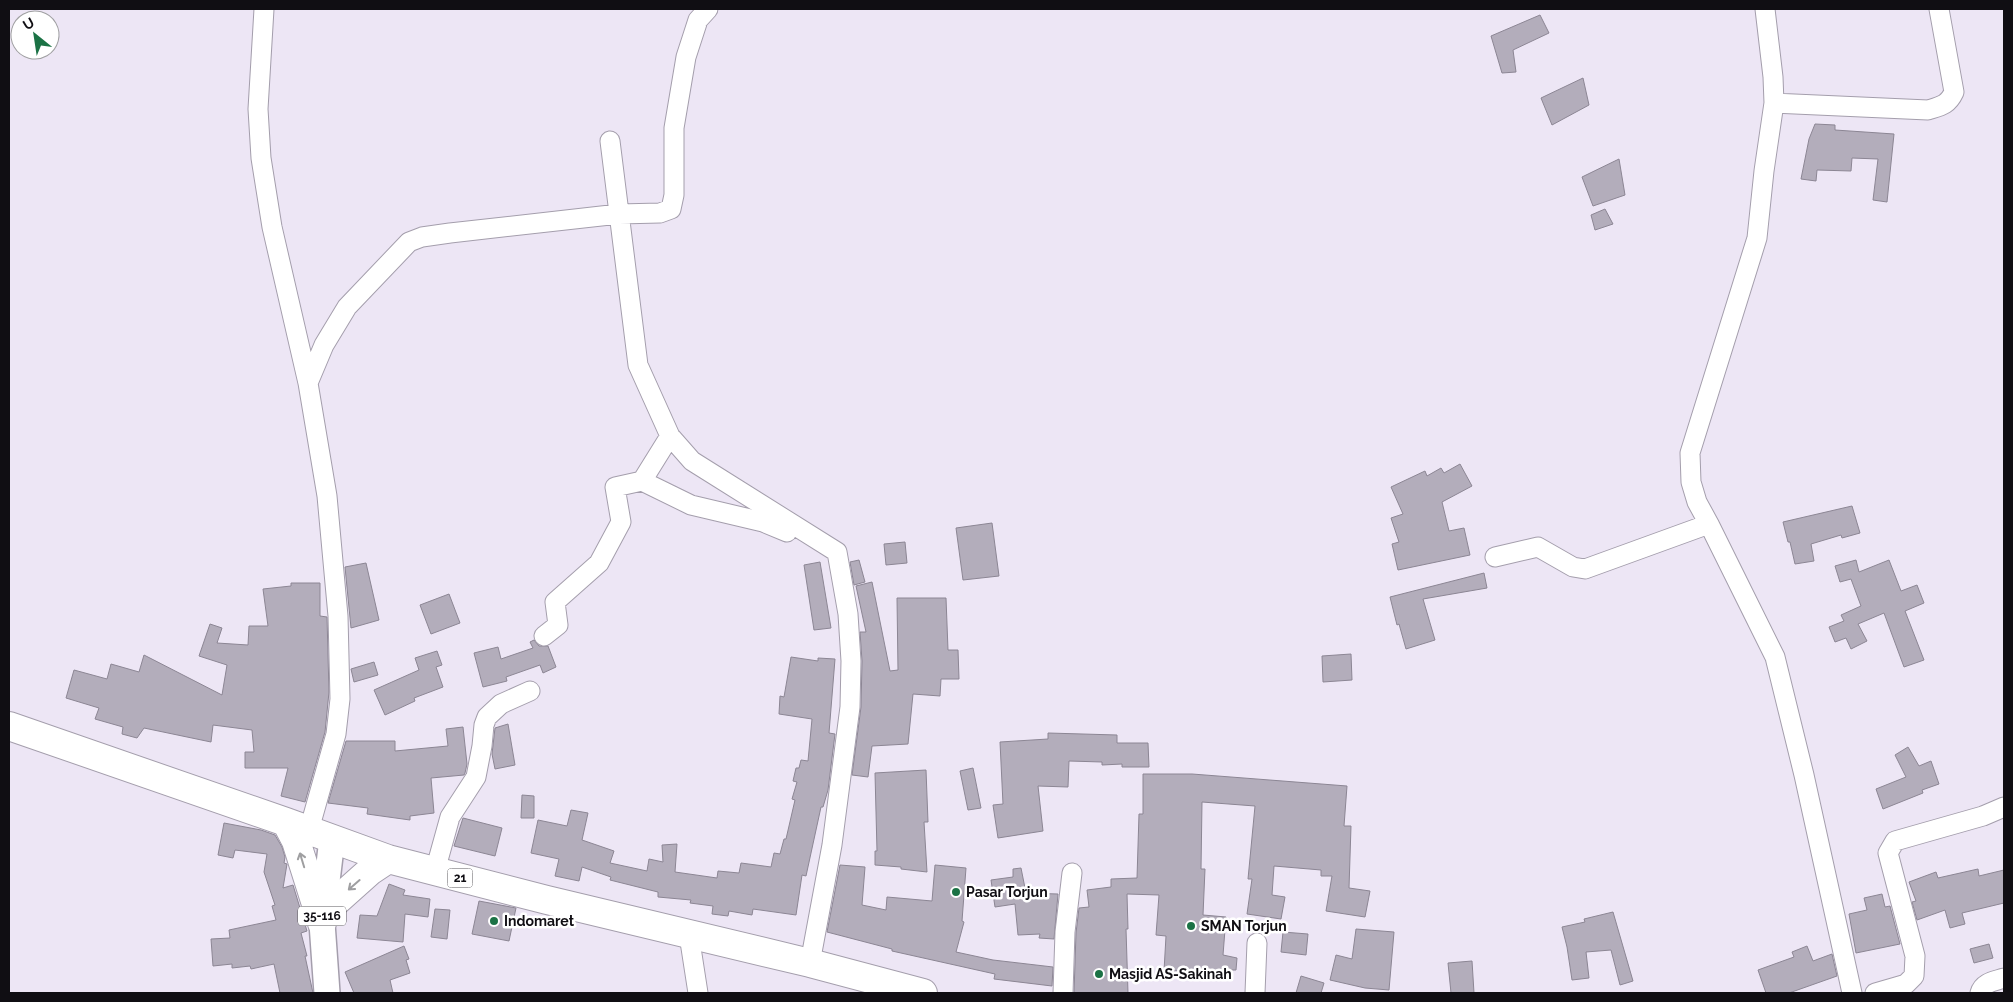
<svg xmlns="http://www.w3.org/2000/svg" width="2013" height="1002" font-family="Raleway,sans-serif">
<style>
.building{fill:#b3adbb;stroke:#8c8694}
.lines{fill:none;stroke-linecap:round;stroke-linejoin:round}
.minor-casing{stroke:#a49eac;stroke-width:21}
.major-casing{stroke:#a49eac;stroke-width:28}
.highway-casing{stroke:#a49eac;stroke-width:30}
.minor{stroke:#fff;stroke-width:19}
.major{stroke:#fff;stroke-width:25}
.highway{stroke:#fff;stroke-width:28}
.oneway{stroke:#9f9fa1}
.poi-dot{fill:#1b7245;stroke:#fff;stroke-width:2}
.labels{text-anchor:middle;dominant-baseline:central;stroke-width:5;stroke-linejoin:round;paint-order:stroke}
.shield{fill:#fff;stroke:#58565a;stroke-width:1}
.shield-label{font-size:12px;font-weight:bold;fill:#100e13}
.poi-label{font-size:14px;font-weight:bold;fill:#100e13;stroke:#fff;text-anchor:start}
</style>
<rect width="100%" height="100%" fill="#ede6f5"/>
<path class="building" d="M 1540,15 L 1549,33 L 1513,50 L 1516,72 L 1502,73 L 1491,36 Z
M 1583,78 L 1589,105 L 1552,125 L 1541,98 Z
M 1815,124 L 1835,125 L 1835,130 L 1894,134 L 1887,202 L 1873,200 L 1878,159 L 1852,158 L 1851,171 L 1817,170 L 1816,181 L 1801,179 L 1809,139 Z
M 1619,159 L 1625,195 L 1593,206 L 1582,177 Z
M 1605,209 L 1613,224 L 1595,230 L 1591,215 Z
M 1460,464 L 1472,486 L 1442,502 L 1449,531 L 1464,528 L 1470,555 L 1398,570 L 1392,544 L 1399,542 L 1391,518 L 1403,514 L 1391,487 L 1425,471 L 1427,476 L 1441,468 L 1444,473 Z
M 1852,506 L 1860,533 L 1842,538 L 1841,535 L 1811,544 L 1814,561 L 1795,564 L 1790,542 L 1788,542 L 1783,522 Z
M 992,523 L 999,576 L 963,580 L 956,528 Z
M 905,542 L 907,563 L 886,565 L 884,544 Z
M 859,560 L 865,582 L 854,585 L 850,562 Z
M 1856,560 L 1859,572 L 1889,560 L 1901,591 L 1917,585 L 1924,603 L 1905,611 L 1924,660 L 1904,667 L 1884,613 L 1858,624 L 1867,641 L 1851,649 L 1846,638 L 1835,642 L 1829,627 L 1844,621 L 1841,615 L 1861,606 L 1851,579 L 1840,582 L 1835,566 Z
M 820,562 L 831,628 L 814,630 L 804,565 Z
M 366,563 L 379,620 L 351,628 L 345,567 Z
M 1484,573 L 1487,588 L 1423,599 L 1435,640 L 1406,649 L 1399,624 L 1397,625 L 1390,597 Z
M 872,582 L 890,671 L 898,670 L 897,598 L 946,598 L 948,650 L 958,650 L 959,679 L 941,679 L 940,696 L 913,694 L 908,744 L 872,746 L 868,777 L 852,775 L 861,707 L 862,661 L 860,632 L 866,632 L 856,586 Z
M 291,583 L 320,583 L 320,616 L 327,617 L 329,692 L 325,732 L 305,802 L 281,796 L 288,768 L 245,768 L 245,752 L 254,752 L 252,730 L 213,725 L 211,742 L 144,728 L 137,738 L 122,734 L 123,727 L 95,719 L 99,708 L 66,698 L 74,670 L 107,679 L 111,664 L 139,672 L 144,655 L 222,695 L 227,665 L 199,656 L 210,624 L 222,628 L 217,643 L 248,645 L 249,626 L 268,626 L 263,589 L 291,586 Z
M 449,594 L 460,623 L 431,634 L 420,605 Z
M 534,640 L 539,646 L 548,646 L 556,667 L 543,673 L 540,665 L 506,677 L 507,681 L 483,687 L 474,653 L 498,647 L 501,659 L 533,648 L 530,642 Z
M 437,651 L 442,665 L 436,667 L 443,687 L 414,698 L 415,701 L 385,715 L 374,690 L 419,670 L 415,658 Z
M 1351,654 L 1352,680 L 1323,682 L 1322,656 Z
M 791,657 L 818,661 L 818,658 L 835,659 L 829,733 L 835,734 L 828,790 L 823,807 L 821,807 L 806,876 L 802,875 L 796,915 L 753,909 L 752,915 L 729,911 L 728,916 L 712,914 L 713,906 L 690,903 L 691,900 L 658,897 L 658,892 L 610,880 L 611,877 L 582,867 L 579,881 L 555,876 L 559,859 L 531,853 L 538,820 L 567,826 L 571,810 L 588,813 L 582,840 L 614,851 L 610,863 L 647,871 L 649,859 L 663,862 L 662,845 L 677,844 L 675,872 L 717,878 L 718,871 L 739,873 L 741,863 L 771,867 L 774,853 L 780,854 L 784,839 L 786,839 L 795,800 L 792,799 L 797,782 L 793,781 L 796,768 L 799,768 L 801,760 L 808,761 L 812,719 L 779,714 L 780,696 L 784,697 Z
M 374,662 L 378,675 L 354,682 L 351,669 Z
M 508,724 L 515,765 L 495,769 L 492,754 L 495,728 Z
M 463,727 L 467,764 L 465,773 L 464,775 L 431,778 L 434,813 L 410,816 L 410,820 L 367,814 L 368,808 L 328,803 L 346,741 L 395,741 L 395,751 L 448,746 L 446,729 Z
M 1048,733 L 1117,735 L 1117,743 L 1148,743 L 1149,767 L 1122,767 L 1122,764 L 1102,765 L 1102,762 L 1069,761 L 1068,787 L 1038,786 L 1043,831 L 998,838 L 993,805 L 1003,804 L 1000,742 L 1048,739 Z
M 1908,747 L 1919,766 L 1931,761 L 1939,784 L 1922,790 L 1923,793 L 1883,809 L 1876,789 L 1906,777 L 1895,755 Z
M 973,768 L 981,808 L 968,810 L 960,771 Z
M 926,770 L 928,822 L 924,822 L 927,872 L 901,869 L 901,867 L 875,865 L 875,851 L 877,851 L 875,773 Z
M 1143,774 L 1192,774 L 1347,786 L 1344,826 L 1351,826 L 1349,888 L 1370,891 L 1365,917 L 1326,911 L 1332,876 L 1321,876 L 1321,870 L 1274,866 L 1272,895 L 1285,897 L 1281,919 L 1247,914 L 1252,879 L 1248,879 L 1255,806 L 1202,802 L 1201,869 L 1205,869 L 1203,915 L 1226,917 L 1223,955 L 1237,958 L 1236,970 L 1164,971 L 1166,936 L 1156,935 L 1159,895 L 1127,894 L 1128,929 L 1126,929 L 1128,993 L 1074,993 L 1076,933 L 1079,908 L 1089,907 L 1087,890 L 1111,887 L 1111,879 L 1137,878 L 1139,814 L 1143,814 Z
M 522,795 L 534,796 L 534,818 L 521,818 Z
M 463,818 L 502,828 L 495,856 L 454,846 Z
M 224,823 L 261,830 L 275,835 L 282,847 L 285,857 L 284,863 L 287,864 L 283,888 L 293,885 L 307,931 L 301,933 L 307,956 L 305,956 L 313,993 L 280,993 L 274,964 L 251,969 L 250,966 L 232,968 L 232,964 L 213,966 L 211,939 L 230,938 L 229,930 L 276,920 L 272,906 L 275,905 L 264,872 L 267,854 L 235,850 L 233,858 L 218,855 Z
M 840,865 L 865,867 L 862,905 L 886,910 L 887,897 L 932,901 L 935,865 L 966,868 L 962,921 L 964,922 L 956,952 L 993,960 L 1053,967 L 1052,986 L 994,979 L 995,974 L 892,951 L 892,949 L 827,932 Z
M 1021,868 L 1026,893 L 1058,894 L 1054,939 L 1039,938 L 1040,934 L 1018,935 L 1015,904 L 995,907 L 991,880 L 1013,877 L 1013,869 Z
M 1978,869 L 1979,876 L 2004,870 L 2004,903 L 1962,913 L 1965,924 L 1950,928 L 1945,910 L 1917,920 L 1912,902 L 1916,901 L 1909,882 L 1936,872 L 1938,878 Z
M 389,884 L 405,890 L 403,895 L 430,899 L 428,917 L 405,914 L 403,942 L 357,938 L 360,915 L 377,916 Z
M 1882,894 L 1885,907 L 1890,906 L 1900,944 L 1856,953 L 1849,914 L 1867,910 L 1864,898 Z
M 479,901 L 516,908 L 509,941 L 472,934 Z
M 435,909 L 450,910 L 447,939 L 431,937 Z
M 1613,912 L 1633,981 L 1620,985 L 1611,950 L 1586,952 L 1589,978 L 1572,980 L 1567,947 L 1562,927 L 1585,922 L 1584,919 Z
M 1356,929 L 1394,932 L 1389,990 L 1365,988 L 1330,980 L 1336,955 L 1352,959 Z
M 1283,932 L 1308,934 L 1306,955 L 1281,952 Z
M 1989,944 L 1993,958 L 1974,963 L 1970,949 Z
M 404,946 L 409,959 L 406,960 L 410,973 L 390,980 L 393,993 L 354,993 L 345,972 Z
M 1807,946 L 1813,961 L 1832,954 L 1837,976 L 1789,993 L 1766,993 L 1758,970 L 1794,957 L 1792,952 Z
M 1472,961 L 1474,993 L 1451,993 L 1448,963 Z
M 1301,976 L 1324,983 L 1321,993 L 1296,993 Z"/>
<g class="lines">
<g class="minor-casing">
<path id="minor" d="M 264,9 L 258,109 L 261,158 L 272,227 L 308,383 L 327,496 L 338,616 L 340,699 L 336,734 L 309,830
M 1774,103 L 1928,110 C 1941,106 1948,105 1954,92 L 1939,9
M 610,141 L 638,365 L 670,436 L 692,461 L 837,552 L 848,614 L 851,661 L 850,707 L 832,845 L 810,963
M 308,383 L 324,345 L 347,307 L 409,242 L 422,237 L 450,233 L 619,214 L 660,213 L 671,209 L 674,195 L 674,128 L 686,57 L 698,20 L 708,9
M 670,436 L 642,481 L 691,505 L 763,522 L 787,532
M 1709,524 L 1775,657 L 1804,775 L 1852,993
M 1495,557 L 1538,547 L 1573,567 L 1585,569 L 1709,524 L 1697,502 L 1691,482 L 1690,453 L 1757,238 L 1764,171 L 1774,103 L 1773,77 L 1765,9
M 544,636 L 558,625 L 555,602 L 599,563 L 621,522 L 615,487 L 642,481
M 435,871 L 450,817 L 476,777 L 482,746 L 484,725 L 487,717 L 501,704 L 530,691
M 689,935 L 698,993
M 1063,993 L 1065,932 L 1072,873
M 1255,993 L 1257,943
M 1875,993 L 1906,984 L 1914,976 L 1915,956 L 1888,853 L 1895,841 L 1983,816 L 2004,807
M 1980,993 C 1983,982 1995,981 2004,978"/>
</g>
<g class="major-casing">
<path id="major" d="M 327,993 L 322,923 L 332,839"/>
</g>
<g class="highway-casing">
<path id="highway" d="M 9,726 L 286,822 L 388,859 L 547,900 L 810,963 L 923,993
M 286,822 L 296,841 L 322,923
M 323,913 L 370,871 L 388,859"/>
</g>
<use href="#minor" class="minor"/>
<use href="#major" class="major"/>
<use href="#highway" class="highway"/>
</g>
<defs><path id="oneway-shaft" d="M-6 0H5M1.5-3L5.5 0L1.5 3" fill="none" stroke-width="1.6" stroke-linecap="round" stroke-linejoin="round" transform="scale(1.25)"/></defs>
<g class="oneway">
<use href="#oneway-shaft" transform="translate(302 860) rotate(-107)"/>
<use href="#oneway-shaft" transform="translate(354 885) rotate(139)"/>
</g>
<g class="poi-dot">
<circle cx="956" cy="892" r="5"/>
<circle cx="494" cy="921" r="5"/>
<circle cx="1191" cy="926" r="5"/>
<circle cx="1099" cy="974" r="5"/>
</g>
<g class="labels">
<g class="shield">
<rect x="447.5" y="868.5" width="25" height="19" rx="4"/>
<rect x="298" y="906.5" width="48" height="19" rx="4"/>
</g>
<g class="shield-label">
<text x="460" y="878">21</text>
<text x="322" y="916">35-116</text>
</g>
<g class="poi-label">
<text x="966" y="892">Pasar Torjun</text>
<text x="504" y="921">Indomaret</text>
<text x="1201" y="926">SMAN Torjun</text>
<text x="1109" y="974">Masjid AS-Sakinah</text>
</g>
</g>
<rect width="2013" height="1002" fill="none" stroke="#100e13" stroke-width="20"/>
<g transform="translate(35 35) rotate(330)"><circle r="24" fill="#ffffff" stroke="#9f9fa1"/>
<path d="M0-4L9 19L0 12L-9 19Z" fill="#1b7245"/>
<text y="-8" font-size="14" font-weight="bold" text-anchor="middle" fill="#100e13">U</text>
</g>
</svg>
